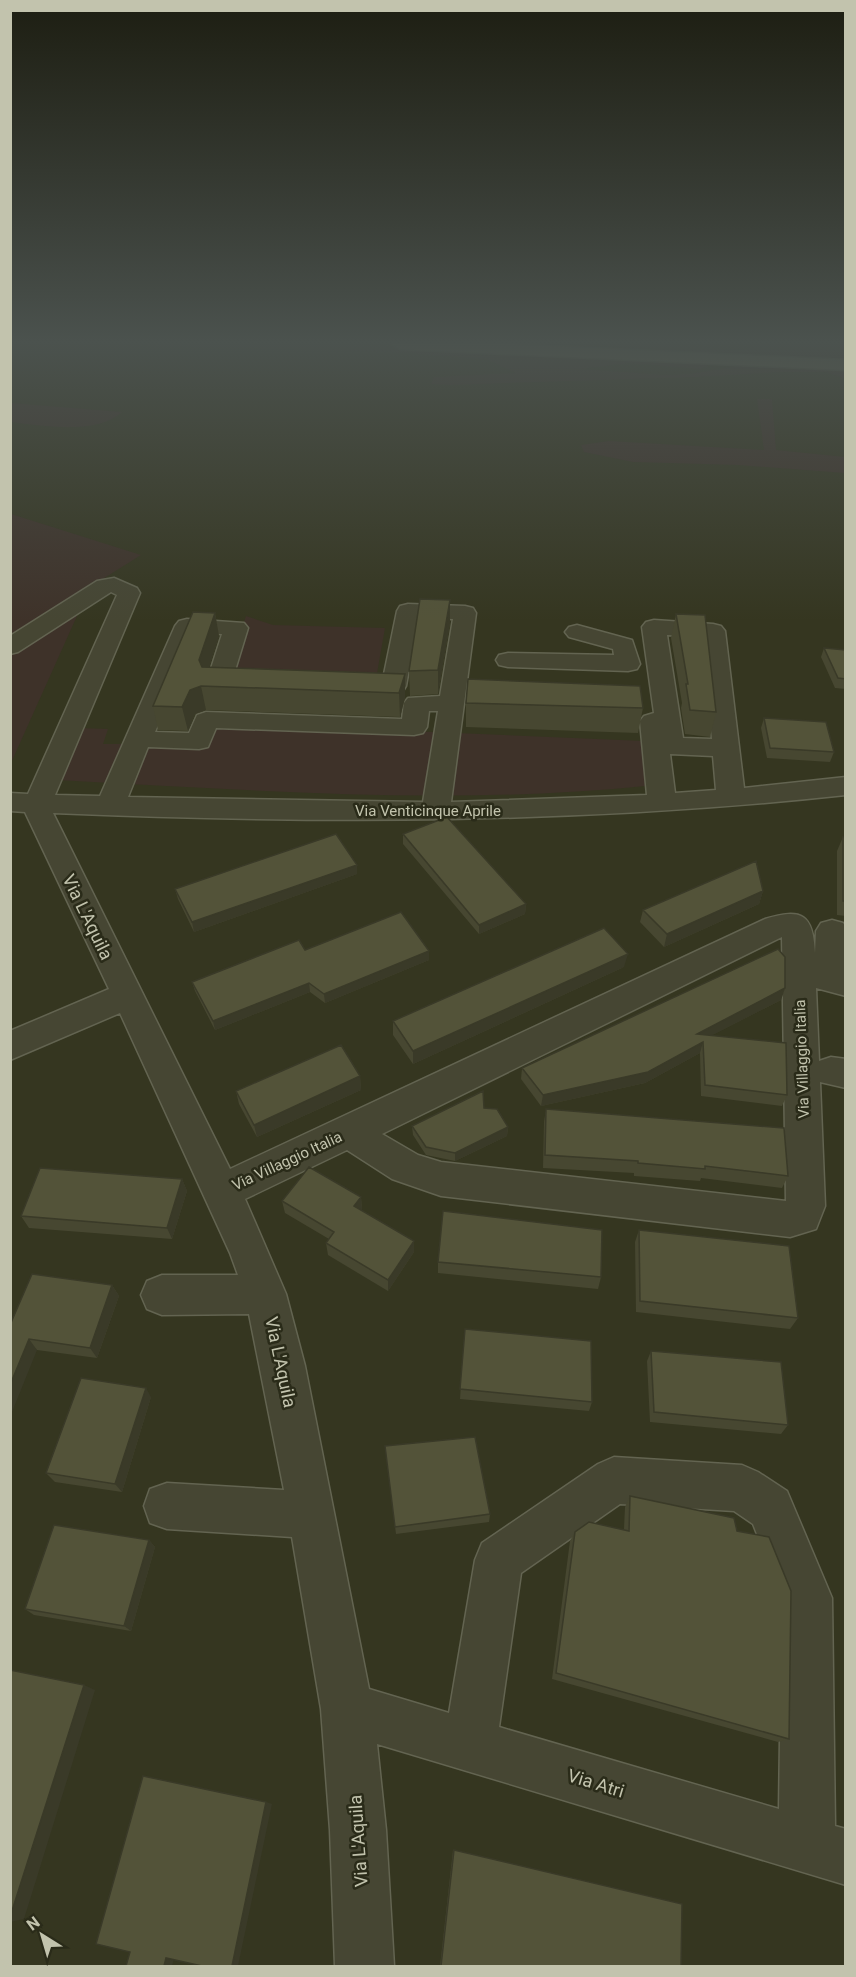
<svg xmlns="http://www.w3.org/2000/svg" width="856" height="1977" font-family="Roboto,sans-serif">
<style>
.green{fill:#3e3229}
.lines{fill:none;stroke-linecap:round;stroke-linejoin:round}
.minor-casing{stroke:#636451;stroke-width:3}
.major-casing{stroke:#525340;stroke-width:3}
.minor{fill:#464633;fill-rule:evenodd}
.major{fill:#666651;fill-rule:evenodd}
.wall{fill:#474731}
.shaded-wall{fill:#3a3a28}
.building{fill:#535339;stroke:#3a3a28;stroke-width:1.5}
.labels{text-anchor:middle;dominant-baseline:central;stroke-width:5;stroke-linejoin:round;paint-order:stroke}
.street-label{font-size:15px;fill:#c2c3ad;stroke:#2a2b19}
.near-street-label{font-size:18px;fill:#c2c3ad;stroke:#2a2b19}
</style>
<rect width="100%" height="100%" fill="#353620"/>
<path class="green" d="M 107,344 L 344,345 L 707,361 L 707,366 L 700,369 L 628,363 L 581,369 L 665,375 L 690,374 L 750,364 L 845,369 L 846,379 L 826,372 L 780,372 L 696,377 L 450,385 L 431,384 L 434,377 L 516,373 L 486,359 L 394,352 Z
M 589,344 L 662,344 L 739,351 L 761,344 L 845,344 L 845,362 L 646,353 L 623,346 Z
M 757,399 L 772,399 L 776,450 L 845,457 L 845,473 L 738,465 L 633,462 L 584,452 L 581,445 L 609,441 L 764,450 Z
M 11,403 L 122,412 C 98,435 42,426 11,422 Z
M 11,514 L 141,555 L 90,587 L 11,763 Z
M 246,616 L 273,625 L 385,628 L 376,679 L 227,675 Z
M 216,723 L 644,741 L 645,786 C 449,806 253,790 57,780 L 79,728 L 108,729 L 103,744 L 207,744 Z"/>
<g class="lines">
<g class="minor-casing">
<path id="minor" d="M 114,578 L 137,588 L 140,593 L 55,795 L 100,796 L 175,626 L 179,621 L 187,619 L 244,623 L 248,628 L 233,677 L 255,679 L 258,684 L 255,689 L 246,691 L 209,689 L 206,684 L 222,634 L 196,633 L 155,732 L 189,733 L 197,715 L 206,712 L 402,719 L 404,703 L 408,698 L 440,696 L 453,619 L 418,618 L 406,686 L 403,691 L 394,693 L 352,691 L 349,686 L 352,681 L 383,679 L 397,611 L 400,606 L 408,604 L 465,606 L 473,608 L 476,613 L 451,802 L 647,795 L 640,721 L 644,716 L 654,713 L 642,627 L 646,622 L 654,620 L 713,624 L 721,626 L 725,631 L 744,788 L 846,777 L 846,795 C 580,824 319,824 53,813 L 230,1169 L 765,919 C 802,908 813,914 815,953 L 816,931 L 821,923 L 832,920 L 843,923 L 846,927 L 846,996 L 816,988 L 819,1061 L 831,1057 L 846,1059 L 846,1088 L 820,1082 L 825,1206 L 816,1229 L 790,1237 L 441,1196 L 392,1179 L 347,1150 L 245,1199 L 286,1294 L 305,1366 L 369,1689 L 449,1713 L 475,1560 L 482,1543 L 598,1464 L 614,1457 L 742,1465 L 758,1472 L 787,1491 L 832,1598 L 835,1826 L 846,1829 L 846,1885 L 377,1744 L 386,1830 L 394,1966 L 335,1966 L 330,1830 L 321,1709 L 292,1537 L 167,1529 L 150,1523 L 144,1506 L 150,1489 L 167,1483 L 284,1490 L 249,1314 L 162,1315 L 147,1309 L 141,1295 L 147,1281 L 162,1275 L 238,1275 L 230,1253 L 120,1013 L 10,1060 L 10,1031 L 109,989 L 25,812 L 10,811 L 10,793 L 28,794 L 117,595 L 111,592 L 18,652 L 10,654 L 10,636 L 97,581 ZM 667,635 L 702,637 L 712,739 L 683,738 ZM 429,711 L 438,711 L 423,802 L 128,797 L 148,747 L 199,749 L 208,747 L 216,728 L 414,735 L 423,733 L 427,727 ZM 670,754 L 713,756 L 716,790 L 675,793 ZM 782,937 L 786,1201 L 441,1162 L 418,1155 L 382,1134 ZM 620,1504 L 734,1511 L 753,1524 L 782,1598 L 779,1809 L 499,1727 L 521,1573 Z
M 577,625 L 632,640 L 640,664 L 637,669 L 628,671 L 508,667 L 499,665 L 496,660 L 499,655 L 508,653 L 614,655 L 613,649 L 569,637 L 565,632 L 569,627 Z"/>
</g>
<g class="major-casing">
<path id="major" d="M 392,344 L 500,344 L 846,360 L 846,370 L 400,349 Z"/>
</g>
<use href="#minor" class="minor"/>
<use href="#major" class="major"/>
</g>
<path class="wall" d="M 450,600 L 450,623 L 438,694 L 410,696 L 409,671 Z
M 215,613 L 219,636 L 209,667 L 405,674 L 405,698 L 400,717 L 206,710 L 195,714 L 188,731 L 158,730 L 153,706 Z
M 676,614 L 716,712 L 710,737 L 685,734 L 681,708 L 682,703 L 671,638 Z
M 824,648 L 846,650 L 846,689 L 835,688 L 821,657 Z
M 466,703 L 643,708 L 638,733 L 466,727 Z
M 764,718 L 834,752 L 830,762 L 767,758 L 761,728 Z
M 403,834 L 526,904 L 525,914 L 479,934 L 403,844 Z
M 843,837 L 846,838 L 846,916 L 837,915 L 837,851 Z
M 357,874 L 194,932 L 178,899 L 175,889 Z
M 763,891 L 759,904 L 664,947 L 640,922 L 643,910 Z
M 305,950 L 429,951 L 429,960 L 325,1003 L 310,992 L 215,1030 L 195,991 L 192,982 Z
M 624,967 L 413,1064 L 393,1035 L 393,1021 Z
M 785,988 L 781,1000 L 712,1035 L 787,1095 L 782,1106 L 701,1096 L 700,1053 L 645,1083 L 541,1106 L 521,1079 L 522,1068 Z
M 360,1076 L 361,1090 L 257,1137 L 239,1104 L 236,1091 Z
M 484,1108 L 508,1127 L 507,1136 L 455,1161 L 426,1155 L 413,1135 L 412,1126 Z
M 546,1109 L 788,1176 L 782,1188 L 701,1178 L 700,1181 L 634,1176 L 634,1173 L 543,1168 L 544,1122 Z
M 182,1179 L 187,1191 L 172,1239 L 29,1228 L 21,1216 Z
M 361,1197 L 362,1209 L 361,1210 L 414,1241 L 414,1252 L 388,1291 L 328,1255 L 326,1243 L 329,1239 L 285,1213 L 282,1201 Z
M 639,1230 L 798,1318 L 790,1329 L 636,1312 L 635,1242 Z
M 438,1262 L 601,1277 L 598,1289 L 438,1273 Z
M 112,1285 L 119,1296 L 97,1358 L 37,1350 L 10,1325 Z
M 465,1329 L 592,1402 L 589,1411 L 460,1399 Z
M 651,1351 L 788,1425 L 781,1434 L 650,1422 L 647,1361 Z
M 151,1397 L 122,1492 L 55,1482 L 46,1473 Z
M 385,1446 L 490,1514 L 489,1522 L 396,1534 Z
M 630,1496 L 737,1531 L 789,1739 L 778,1742 L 552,1679 L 570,1541 L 575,1532 L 624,1529 L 625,1507 Z
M 149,1540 L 155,1547 L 131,1631 L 34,1615 L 25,1609 Z
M 453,1850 L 682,1904 L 681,1966 L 440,1966 Z"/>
<path class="shaded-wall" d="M 450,600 L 450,623 L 438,694 L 438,670 Z
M 215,613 L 219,636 L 204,683 L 199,660 Z
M 405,674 L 405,698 L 400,717 L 399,693 Z
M 201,686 L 206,710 L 195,714 L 188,731 L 182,707 L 190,690 Z
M 357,865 L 357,874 L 194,932 L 192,922 Z
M 763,891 L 759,904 L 664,947 L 667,934 Z
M 526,904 L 525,914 L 479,934 L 479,925 Z
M 429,951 L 429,960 L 325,1003 L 324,994 Z
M 628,954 L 624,967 L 413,1064 L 413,1051 Z
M 309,983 L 310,992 L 215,1030 L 213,1021 Z
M 785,988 L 781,1000 L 693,1045 L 697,1034 Z
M 703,1042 L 700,1053 L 645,1083 L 541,1106 L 543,1095 Z
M 360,1076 L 361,1090 L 257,1137 L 254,1125 Z
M 508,1127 L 507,1136 L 455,1161 L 455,1153 Z
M 182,1179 L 187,1191 L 172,1239 L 167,1228 Z
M 361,1197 L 362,1209 L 356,1218 L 354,1206 Z
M 414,1241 L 414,1252 L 388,1291 L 388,1280 Z
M 112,1285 L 119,1296 L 97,1358 L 90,1348 Z
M 29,1339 L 37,1350 L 10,1417 L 10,1385 Z
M 146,1388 L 151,1397 L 122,1492 L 115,1484 Z
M 149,1540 L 155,1547 L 131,1631 L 124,1626 Z
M 84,1685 L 95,1690 L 24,1919 L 10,1922 L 10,1917 Z
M 266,1802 L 272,1804 L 238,1966 L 232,1966 Z
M 175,1954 L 172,1966 L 164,1966 L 166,1958 Z"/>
<path class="building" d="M 420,599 L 450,600 L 438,670 L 409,671 Z
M 193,612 L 215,613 L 199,660 L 202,667 L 405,674 L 399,693 L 201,686 L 190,690 L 182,707 L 153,706 Z
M 676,614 L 705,615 L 716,712 L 690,710 L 686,684 L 688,684 Z
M 824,648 L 846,650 L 846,679 L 838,678 Z
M 468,679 L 640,686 L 643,708 L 466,703 Z
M 764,718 L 826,722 L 834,752 L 770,748 Z
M 447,817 L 526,904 L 479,925 L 403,834 Z
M 336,834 L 357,865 L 192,922 L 175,889 Z
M 843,837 L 846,838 L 846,901 L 843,901 Z
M 756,861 L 763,891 L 667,934 L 643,910 Z
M 401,912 L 429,951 L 324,994 L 309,983 L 213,1021 L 192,982 L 299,940 L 305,950 Z
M 604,928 L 628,954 L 413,1051 L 393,1021 Z
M 778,949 L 785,957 L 785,988 L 697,1034 L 786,1043 L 787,1095 L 705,1085 L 703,1042 L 648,1072 L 543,1095 L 522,1068 Z
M 341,1045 L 360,1076 L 254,1125 L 236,1091 Z
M 483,1091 L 484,1108 L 497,1109 L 508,1127 L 455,1153 L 426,1147 L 412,1126 Z
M 546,1109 L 784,1128 L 788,1176 L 705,1166 L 705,1169 L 638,1163 L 638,1161 L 545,1155 Z
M 309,1167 L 361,1197 L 354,1206 L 414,1241 L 388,1280 L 326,1243 L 334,1232 L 282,1201 Z
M 40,1168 L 182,1179 L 167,1228 L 21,1216 Z
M 443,1211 L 602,1230 L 601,1277 L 438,1262 Z
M 639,1230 L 789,1246 L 798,1318 L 640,1301 Z
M 32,1274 L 112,1285 L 90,1348 L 29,1339 L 10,1385 L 10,1325 Z
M 465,1329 L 591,1341 L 592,1402 L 460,1389 Z
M 651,1351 L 781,1362 L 788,1425 L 654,1412 Z
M 81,1378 L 146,1388 L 115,1484 L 46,1473 Z
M 475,1437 L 490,1514 L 395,1527 L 385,1446 Z
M 630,1496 L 734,1518 L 737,1531 L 769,1537 L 791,1591 L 789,1739 L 556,1673 L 575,1532 L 589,1522 L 629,1531 Z
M 54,1525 L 149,1540 L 124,1626 L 25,1609 Z
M 10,1670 L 84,1685 L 10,1917 Z
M 143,1776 L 266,1802 L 232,1966 L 202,1966 L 166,1958 L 164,1966 L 126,1966 L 130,1952 L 96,1944 Z
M 454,1850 L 682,1904 L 681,1966 L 441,1966 Z"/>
<linearGradient id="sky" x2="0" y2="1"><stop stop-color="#1d1e12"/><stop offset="0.55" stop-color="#4b524e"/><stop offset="1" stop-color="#4b524e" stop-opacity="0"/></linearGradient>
<rect width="856" height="621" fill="url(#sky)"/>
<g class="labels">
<g class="street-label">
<text x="428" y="811">Via Venticinque Aprile</text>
<text transform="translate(802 1059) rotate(-92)">Via Villaggio Italia</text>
<text transform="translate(287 1161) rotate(-25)">Via Villaggio Italia</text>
</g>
<g class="near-street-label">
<text transform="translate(88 917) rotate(64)">Via L'Aquila</text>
<text transform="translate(281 1362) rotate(78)">Via L'Aquila</text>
<text transform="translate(596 1783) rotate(17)">Via Atri</text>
<text transform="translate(358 1841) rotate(-94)">Via L'Aquila</text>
</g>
</g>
<rect width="856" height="1977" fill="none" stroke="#c2c3ad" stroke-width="24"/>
<g transform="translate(42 1935) rotate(323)" stroke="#2a2b19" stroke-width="4.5" paint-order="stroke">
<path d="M0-4.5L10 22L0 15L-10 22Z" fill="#c2c3ad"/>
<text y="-9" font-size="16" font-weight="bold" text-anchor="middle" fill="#c2c3ad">N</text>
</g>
</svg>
